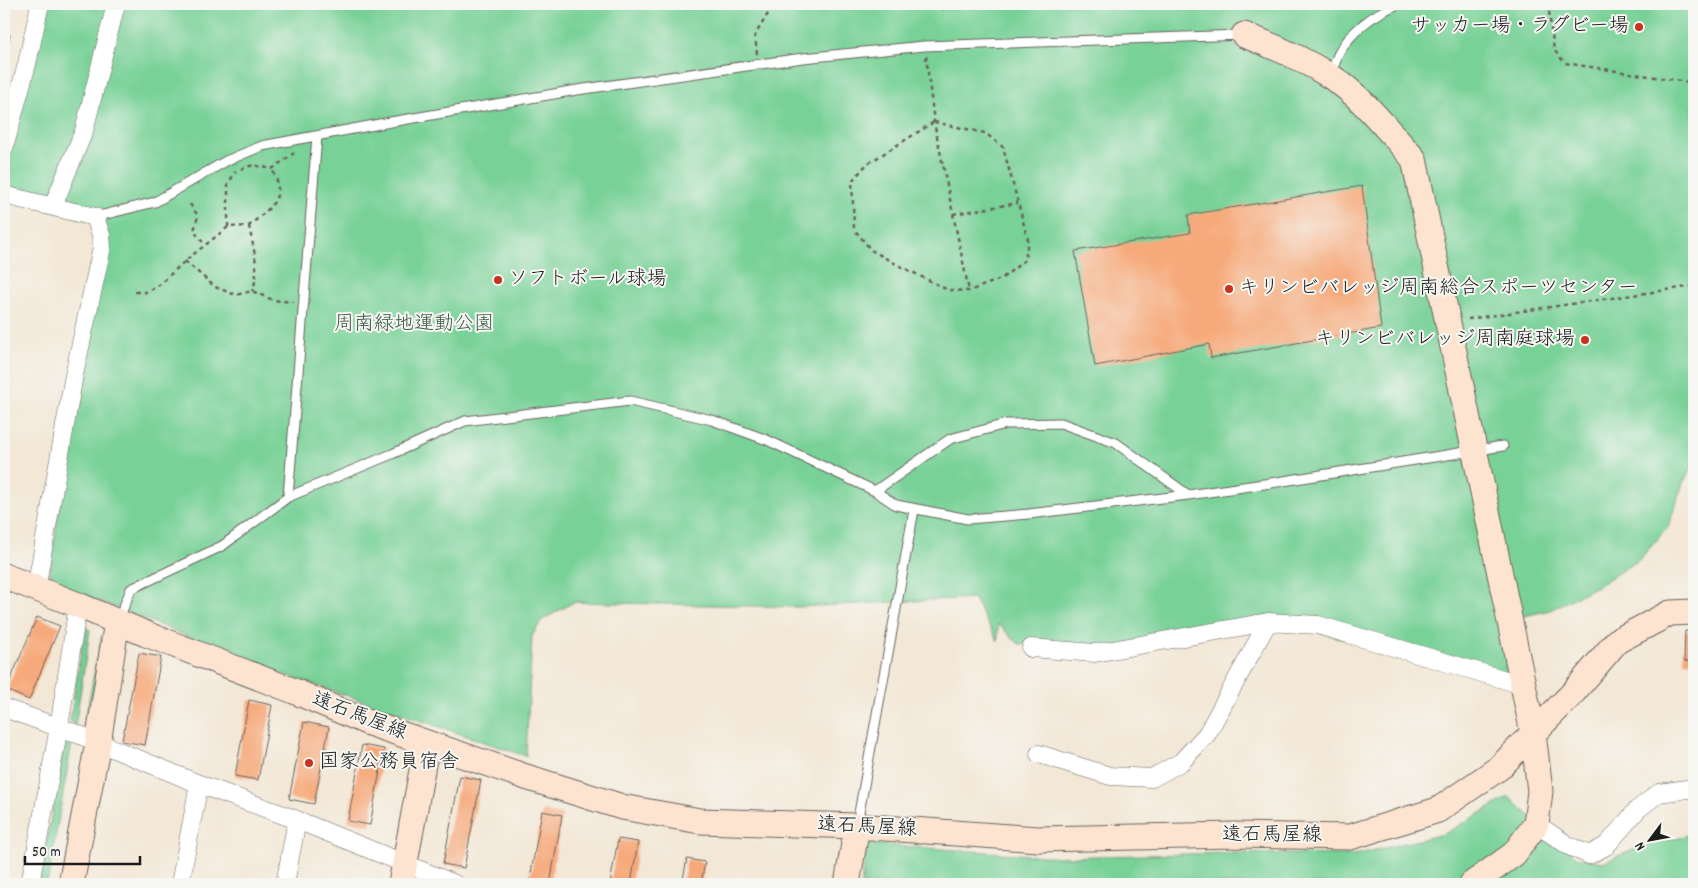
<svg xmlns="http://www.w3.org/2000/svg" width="1698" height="888" font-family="Dekko,'Klee One',sans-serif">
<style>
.green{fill:#78d197;stroke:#4a765a}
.building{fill:#f6aa7c}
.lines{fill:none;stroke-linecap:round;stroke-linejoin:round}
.lane-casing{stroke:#67635d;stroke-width:11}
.street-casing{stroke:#67635d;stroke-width:19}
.secondary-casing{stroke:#67635d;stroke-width:27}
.path{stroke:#67635d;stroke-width:2.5;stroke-dasharray:4 4;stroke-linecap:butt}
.lane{stroke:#fff;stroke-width:9}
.street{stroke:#fff;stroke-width:18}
.secondary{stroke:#fde4d1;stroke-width:25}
.poi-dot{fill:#c8321e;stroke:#f6f6f2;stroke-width:2}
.labels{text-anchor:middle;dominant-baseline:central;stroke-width:4;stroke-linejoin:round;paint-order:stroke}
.poi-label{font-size:20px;fill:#1c1c1c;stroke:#f6f6f2;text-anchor:start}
.park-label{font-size:20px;fill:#3c5b47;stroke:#f6f6f2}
.street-label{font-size:20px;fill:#1c1c1c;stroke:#f6f6f2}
</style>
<rect width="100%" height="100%" fill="#f6f6f2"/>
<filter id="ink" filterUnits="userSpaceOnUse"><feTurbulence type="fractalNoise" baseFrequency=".02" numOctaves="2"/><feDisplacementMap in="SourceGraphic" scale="10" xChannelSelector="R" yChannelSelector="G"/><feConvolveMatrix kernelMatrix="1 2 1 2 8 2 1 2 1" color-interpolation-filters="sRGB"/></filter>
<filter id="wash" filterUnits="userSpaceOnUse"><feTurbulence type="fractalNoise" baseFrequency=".0096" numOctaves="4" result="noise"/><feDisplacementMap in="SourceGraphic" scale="20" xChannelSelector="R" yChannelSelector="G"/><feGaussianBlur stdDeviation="1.12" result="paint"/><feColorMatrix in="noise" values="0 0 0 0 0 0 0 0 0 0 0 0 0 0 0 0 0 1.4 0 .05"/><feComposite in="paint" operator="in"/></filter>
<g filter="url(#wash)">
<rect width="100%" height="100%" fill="#f3e7d5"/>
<path class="green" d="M 37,4 L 1694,4 L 1694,463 L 1683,483 L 1668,527 L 1639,560 L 1597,586 L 1550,610 L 1507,620 L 1523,684 L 1278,622 L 1092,655 L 1019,644 L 998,624 L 998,641 L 973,598 L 798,607 L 574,602 L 542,620 L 532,636 L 526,756 L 277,672 L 49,581 L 79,358 L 104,241 L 96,222 L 4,197 L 4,147 Z
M 85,627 L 90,630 L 75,726 L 70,721 Z
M 102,635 L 110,638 L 92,731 L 83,730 Z
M 65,741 L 72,742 L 47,884 L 39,884 Z
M 1509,797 L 1576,857 L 1603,862 L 1648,844 L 1694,834 L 1694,884 L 861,884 L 867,844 L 1060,857 L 1231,853 L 1354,855 L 1444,834 Z"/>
<g id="blocks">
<path class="building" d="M 4,34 L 10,35 L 5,60 L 4,59 Z
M 1362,186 L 1381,328 L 1211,358 L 1209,344 L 1095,366 L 1075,251 L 1190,233 L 1188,215 Z
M 37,617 L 60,626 L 29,700 L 6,690 Z
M 1685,631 L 1694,631 L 1694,662 L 1684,661 Z
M 139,653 L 161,657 L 145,745 L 122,741 Z
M 249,700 L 272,705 L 258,780 L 235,776 Z
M 304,722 L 329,727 L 314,804 L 289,799 Z
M 362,745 L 384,749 L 370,825 L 348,821 Z
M 460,776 L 481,780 L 464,868 L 443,864 Z
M 542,811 L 562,815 L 550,884 L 529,884 Z
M 618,839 L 638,842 L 631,884 L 610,884 Z
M 687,859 L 705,862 L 701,884 L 682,884 Z"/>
</g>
</g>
<g filter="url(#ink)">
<use href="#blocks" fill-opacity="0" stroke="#67635d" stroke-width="1"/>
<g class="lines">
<g class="lane-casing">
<path id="lane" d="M 1331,76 C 1334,69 1335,60 1339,53 C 1352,30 1374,14 1398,4
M 95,217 L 155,202 L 226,161 L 262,146 L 385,123 L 577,90 L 803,58 L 924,46 L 1243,35
M 875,491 L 950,439 L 1006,424 L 1061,423 L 1116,443 L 1188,495
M 288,497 L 317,136
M 118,621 L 131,589 L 222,546 L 288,497 L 392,454 L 465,421 L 630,401 L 712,420 L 767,440 L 875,491 L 896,505 L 968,519 L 1029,514 L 1188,495 L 1271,483 L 1503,446
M 857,824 L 914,510"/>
</g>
<g class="street-casing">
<path id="street" d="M 4,148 L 27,64 L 40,4
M 4,195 L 95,217 L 101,235 L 102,247 L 74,375 L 36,589
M 53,206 L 84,131 L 116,4
M 1031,648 L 1095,653 L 1268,622 L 1318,625 L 1523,685
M 4,708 L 80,735 L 199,784 L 297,820 L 455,884
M 1039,754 L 1110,776 L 1152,778 L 1181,762 L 1207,734 L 1268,622
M 1536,824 L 1569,846 L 1589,855 L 1606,846 L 1638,809 L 1659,793 L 1694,788
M 30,884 L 59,727 L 78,605
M 180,884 L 199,784
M 285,884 L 297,820"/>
</g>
<g class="secondary-casing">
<path id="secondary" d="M 1244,35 C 1274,46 1303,59 1330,76 C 1363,97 1388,131 1414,159 L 1533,733 L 1540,791 L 1536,824 L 1514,854 L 1472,884
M 4,576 L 78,605 L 146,634 L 294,691 L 369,723 L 526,777 L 622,807 L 700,821 L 857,826 L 1038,839 L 1235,835 L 1350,837 L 1438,810 L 1499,768 L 1572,694 L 1617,641 L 1670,613 L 1694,612
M 71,884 L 98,743 L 117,621
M 401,884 L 427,743
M 847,884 L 857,826"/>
</g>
<path class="path" d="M 934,4 L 942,9 L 992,6
M 1548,4 L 1554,50 L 1565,63 L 1694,83
M 757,54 L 755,35 L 774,4
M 926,56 L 934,122 L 969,291
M 934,122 L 985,133 L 1003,147 L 1028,240 L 1025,260 L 1001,279 L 969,291 L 948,290 L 896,264 L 871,250 L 854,229 L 852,181 L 867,164 Z
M 241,169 L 253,165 L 272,169 L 294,153
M 190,204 L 198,216 L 194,231 L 205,245
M 953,214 L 1018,203
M 249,226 C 253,247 261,271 252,291
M 228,227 L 228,184 L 236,171
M 185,261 L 215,287 L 236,295 L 252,291 L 273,300 L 293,302
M 135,292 L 147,292 L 159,285 L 185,261 L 228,227 L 249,226 C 269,208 288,199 272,169
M 1468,319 L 1694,286"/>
<use href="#lane" class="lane"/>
<use href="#street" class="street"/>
<use href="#secondary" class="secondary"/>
</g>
</g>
<g class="poi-dot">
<circle cx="1639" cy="27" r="5"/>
<circle cx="498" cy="280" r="5"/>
<circle cx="1229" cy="289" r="5"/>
<circle cx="1585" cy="340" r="5"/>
<circle cx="309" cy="763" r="5"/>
</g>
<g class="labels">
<g class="poi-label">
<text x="1629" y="27" text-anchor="end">サッカー場・ラグビー場</text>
<text x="508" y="280">ソフトボール球場</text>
<text x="1239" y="289">キリンビバレッジ周南総合スポーツセンター</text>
<text x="1575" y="340" text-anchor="end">キリンビバレッジ周南庭球場</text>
<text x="319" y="763">国家公務員宿舎</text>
</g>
<g class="park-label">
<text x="414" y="325">周南緑地運動公園</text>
</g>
<g class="street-label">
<text transform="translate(359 717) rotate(21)">遠石馬屋線</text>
<text transform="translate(867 828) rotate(3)">遠石馬屋線</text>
<text x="1272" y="836">遠石馬屋線</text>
</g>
</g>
<rect width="1698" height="888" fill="none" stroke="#f6f6f2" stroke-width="20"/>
<g transform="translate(1650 840) rotate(238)" stroke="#f6f6f2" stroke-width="4" paint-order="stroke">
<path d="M0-4L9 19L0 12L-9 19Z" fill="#1c1c1c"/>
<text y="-8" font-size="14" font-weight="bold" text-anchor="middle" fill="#1c1c1c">N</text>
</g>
<path d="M25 856v8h115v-8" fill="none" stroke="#1c1c1c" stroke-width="2.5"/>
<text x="32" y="856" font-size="15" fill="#1c1c1c" stroke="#f6f6f2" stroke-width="4" paint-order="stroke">50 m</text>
</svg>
